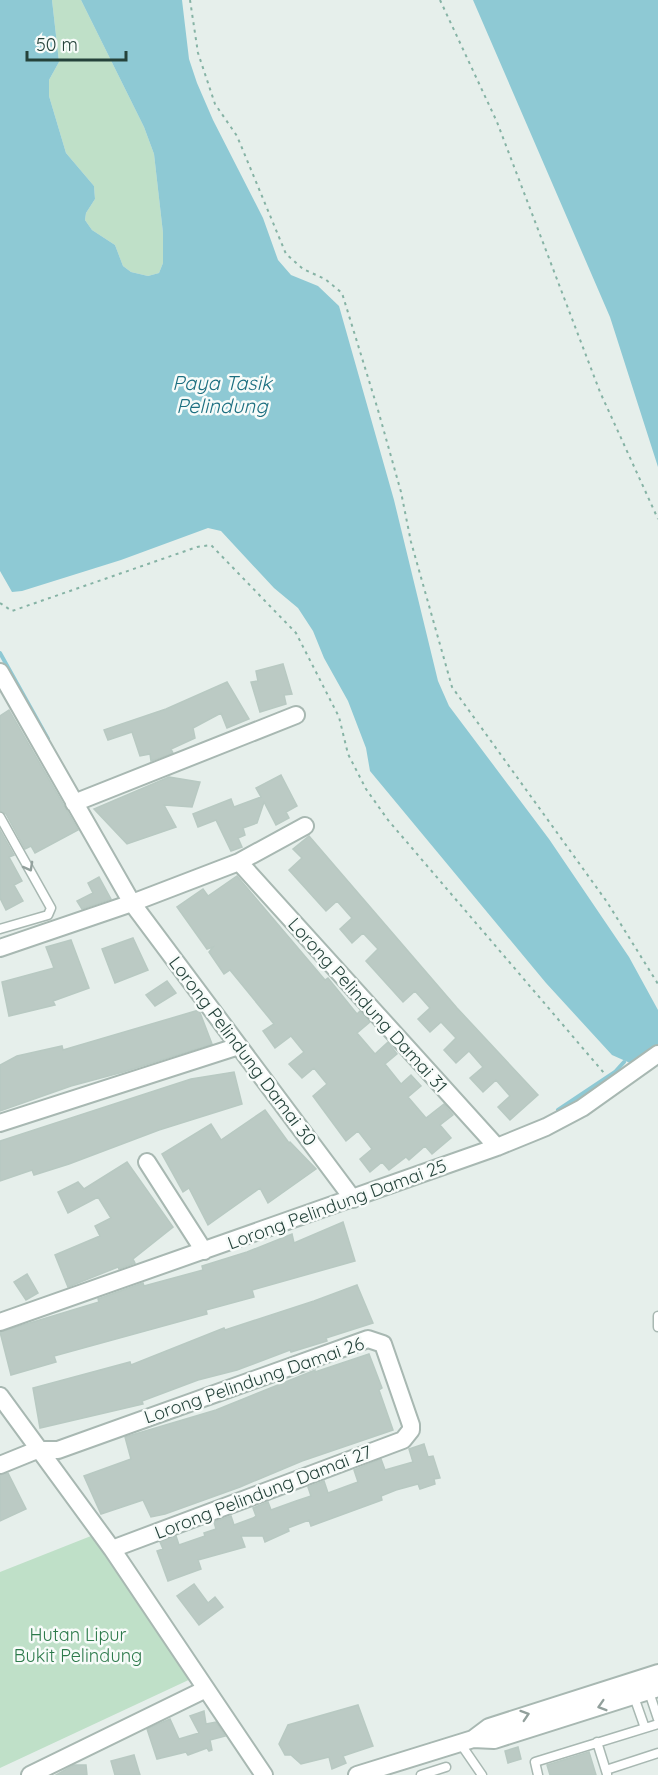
<svg xmlns="http://www.w3.org/2000/svg" width="658" height="1775" font-family="Quicksand,sans-serif">
<style>
.green{fill:#bfe0c8}
.water{fill:#8ec9d4}
.lines{fill:none;stroke-linecap:round;stroke-linejoin:round}
.stream{stroke:#8ec9d4;stroke-width:4}
.building{fill:#bbcac4;stroke:#b8c9c2;stroke-width:1.5}
.lane-casing{stroke:#a8b8b2;stroke-width:11}
.street-casing{stroke:#a8b8b2;stroke-width:20}
.path{stroke:#86b3a5;stroke-width:2;stroke-dasharray:3 4.5;stroke-linecap:butt}
.lane{stroke:#fff;stroke-width:8}
.street{stroke:#fff;stroke-width:16}
.oneway{stroke:#92a09c}
.labels{text-anchor:middle;dominant-baseline:central;stroke-width:5;stroke-linejoin:round;paint-order:stroke}
.street-label{font-size:18px;fill:#24423a;stroke:#f7fbf9}
.park-label{font-size:18px;fill:#2d7a4b;stroke:#f7fbf9}
.water-label{font-size:20px;font-style:italic;fill:#1c6f80;stroke:#f7fbf9}
</style>
<rect width="100%" height="100%" fill="#e6efeb"/>
<path class="green" d="M 52,0 L 81,0 L 144,127 L 154,154 L 163,233 L 163,263 L 159,273 L 148,276 L 131,272 L 123,266 L 115,245 L 92,230 L 85,220 L 86,213 L 95,199 L 94,186 L 66,153 L 49,96 L 49,80 L 59,62 Z
M 96,1534 L 195,1677 L 0,1768 L 0,1572 Z"/>
<path class="water" d="M 0,0 L 52,0 L 59,62 L 49,80 L 49,96 L 66,153 L 94,186 L 95,199 L 86,213 L 85,220 L 92,230 L 115,245 L 123,266 L 131,272 L 148,276 L 159,273 L 163,263 L 163,233 L 154,154 L 144,127 L 81,0 L 182,0 L 189,59 L 197,83 L 213,120 L 263,218 L 278,260 L 291,275 L 318,286 L 339,306 L 394,500 L 438,681 L 449,706 L 549,839 L 629,957 L 658,1010 L 658,1046 L 630,1063 L 612,1055 L 546,983 L 370,771 L 366,748 L 348,701 L 324,658 L 313,631 L 298,608 L 274,588 L 221,531 L 208,528 L 121,560 L 22,591 L 12,592 L 0,571 Z
M 473,0 L 658,0 L 658,467 L 610,317 Z"/>
<g class="lines">
<path class="stream" d="M 0,653 L 48,739
M 558,1110 L 615,1072 L 624,1062"/>
</g>
<path class="building" d="M 283,664 L 292,694 L 284,695 L 286,704 L 260,712 L 251,682 L 258,681 L 256,671 Z
M 227,682 L 249,719 L 227,728 L 221,713 L 193,728 L 195,738 L 171,749 L 173,753 L 151,761 L 150,754 L 140,756 L 132,732 L 108,740 L 104,730 L 166,709 Z
M 9,710 L 78,830 L 35,853 L 31,846 L 25,849 L 6,814 L 0,811 L 0,716 Z
M 281,775 L 297,806 L 286,812 L 289,818 L 276,825 L 264,802 L 257,823 L 243,828 L 245,835 L 238,838 L 242,847 L 231,851 L 216,820 L 198,827 L 193,814 L 231,799 L 234,807 L 261,797 L 256,788 Z
M 169,777 L 200,782 L 192,807 L 164,805 L 176,827 L 127,844 L 94,809 Z
M 0,830 L 14,855 L 9,857 L 22,881 L 14,885 L 23,901 L 6,910 L 0,898 Z
M 309,836 L 457,1008 L 538,1095 L 510,1120 L 498,1107 L 510,1096 L 496,1080 L 483,1092 L 470,1078 L 483,1067 L 469,1051 L 456,1063 L 444,1050 L 456,1038 L 441,1022 L 430,1032 L 418,1019 L 430,1008 L 415,991 L 403,1002 L 366,961 L 378,949 L 363,933 L 352,943 L 340,929 L 352,918 L 337,901 L 326,911 L 289,870 L 302,858 L 293,849 Z
M 237,876 L 325,980 L 328,978 L 357,1014 L 360,1011 L 370,1022 L 357,1033 L 375,1054 L 388,1042 L 397,1054 L 385,1064 L 401,1084 L 411,1075 L 421,1086 L 408,1097 L 426,1118 L 444,1104 L 453,1115 L 440,1125 L 451,1138 L 432,1154 L 425,1146 L 409,1160 L 406,1157 L 389,1170 L 382,1162 L 370,1172 L 360,1159 L 372,1149 L 358,1131 L 346,1141 L 313,1096 L 327,1084 L 314,1068 L 302,1078 L 289,1064 L 304,1052 L 291,1036 L 275,1048 L 263,1031 L 274,1024 L 230,970 L 224,974 L 209,952 L 213,947 L 207,949 L 177,907 L 203,889 L 208,896 Z
M 99,877 L 111,899 L 82,909 L 77,901 L 93,893 L 88,883 Z
M 133,938 L 148,970 L 115,983 L 102,949 Z
M 71,940 L 89,988 L 53,1001 L 55,1005 L 9,1016 L 2,982 L 54,968 L 46,947 Z
M 167,981 L 176,993 L 155,1006 L 146,995 Z
M 199,1010 L 212,1044 L 123,1072 L 71,1086 L 0,1111 L 0,1065 L 17,1056 L 62,1046 L 63,1050 Z
M 234,1072 L 242,1104 L 159,1130 L 69,1164 L 34,1175 L 32,1170 L 0,1181 L 0,1141 L 191,1079 Z
M 265,1110 L 289,1143 L 290,1142 L 316,1169 L 268,1203 L 260,1188 L 208,1225 L 189,1188 L 183,1192 L 162,1154 L 211,1124 L 221,1140 Z
M 127,1162 L 173,1227 L 133,1259 L 135,1263 L 119,1269 L 118,1267 L 68,1287 L 55,1255 L 100,1236 L 95,1226 L 111,1218 L 98,1197 L 68,1213 L 58,1192 L 78,1182 L 84,1189 Z
M 343,1222 L 355,1261 L 252,1290 L 254,1297 L 206,1310 L 207,1314 L 54,1356 L 56,1362 L 11,1375 L 0,1332 L 99,1302 L 98,1299 L 143,1283 L 144,1286 L 203,1270 L 202,1266 L 247,1252 L 292,1234 L 294,1243 Z
M 27,1274 L 38,1293 L 26,1300 L 14,1282 Z
M 357,1285 L 373,1323 L 326,1338 L 327,1341 L 291,1352 L 290,1350 L 237,1370 L 198,1380 L 142,1401 L 143,1404 L 40,1428 L 33,1388 L 130,1362 L 131,1365 L 224,1328 L 225,1330 L 314,1301 Z
M 369,1354 L 382,1388 L 379,1390 L 393,1430 L 302,1461 L 240,1487 L 165,1514 L 151,1517 L 143,1500 L 101,1514 L 84,1476 L 131,1459 L 125,1437 L 216,1410 L 315,1370 L 315,1372 Z
M 424,1444 L 428,1457 L 433,1456 L 440,1478 L 434,1479 L 435,1484 L 420,1489 L 418,1484 L 396,1490 L 381,1496 L 382,1500 L 311,1526 L 309,1520 L 288,1528 L 289,1531 L 265,1542 L 263,1536 L 241,1536 L 245,1547 L 198,1560 L 201,1569 L 168,1581 L 157,1551 L 163,1549 L 160,1542 L 176,1536 L 179,1545 L 205,1536 L 204,1533 L 216,1529 L 214,1522 L 231,1516 L 234,1525 L 253,1518 L 256,1516 L 253,1508 L 268,1502 L 271,1510 L 296,1501 L 311,1496 L 308,1487 L 324,1481 L 328,1493 L 358,1482 L 354,1470 L 381,1459 L 385,1470 L 413,1462 L 409,1449 Z
M 8,1473 L 26,1509 L 0,1521 L 0,1475 Z
M 194,1584 L 208,1603 L 215,1597 L 223,1607 L 199,1625 L 177,1596 Z
M 358,1705 L 373,1746 L 343,1756 L 346,1763 L 332,1769 L 329,1757 L 301,1764 L 291,1755 L 285,1755 L 279,1744 L 288,1725 Z
M 204,1711 L 206,1724 L 216,1722 L 225,1736 L 210,1740 L 212,1750 L 209,1751 L 207,1748 L 188,1755 L 186,1752 L 157,1759 L 147,1729 L 170,1719 L 179,1739 L 199,1733 L 190,1716 Z
M 518,1747 L 521,1759 L 508,1763 L 505,1751 Z
M 589,1752 L 596,1775 L 550,1775 L 547,1765 Z
M 134,1755 L 140,1775 L 115,1775 L 111,1761 Z
M 74,1765 L 86,1765 L 87,1775 L 56,1775 Z"/>
<g class="lines">
<g class="lane-casing">
<path id="lane" d="M 0,817 L 51,908 L 48,915 L 0,929
M 658,1316 L 658,1327
M 648,1689 L 658,1719
M 633,1694 L 645,1728
M 597,1742 L 607,1774
M 460,1743 L 482,1775
M 606,1770 L 658,1753
M 421,1775 L 446,1767
M 538,1775 L 535,1762 L 658,1724"/>
</g>
<g class="street-casing">
<path id="street" d="M 0,672 L 132,903 L 353,1199
M 74,803 L 296,715
M 239,862 L 497,1147
M 0,948 L 132,903 L 239,862 L 305,826
M 0,1123 L 239,1046
M 147,1162 L 204,1251
M 0,1322 L 497,1147 L 546,1127 L 582,1108 L 658,1054
M 0,1396 L 112,1549 L 264,1775
M 0,1465 L 37,1450 L 58,1450 L 368,1339 L 383,1344 L 411,1425 L 411,1430 L 403,1440 L 112,1549
M 473,1739 L 489,1727 L 658,1673
M 30,1775 L 206,1689
M 357,1775 L 473,1739 L 494,1740 L 658,1688"/>
</g>
<path class="path" d="M 190,0 L 198,53 L 215,104 L 237,136 L 286,254 L 303,269 L 325,279 L 342,293 L 378,410 L 401,492 L 411,542 L 452,687 L 607,902 L 658,984
M 440,0 L 497,122 L 600,392 L 658,519
M 0,603 L 12,611 L 197,547 L 211,545 L 296,633 L 339,717 L 348,754 L 366,789 L 388,820 L 604,1073"/>
<use href="#lane" class="lane"/>
<use href="#street" class="street"/>
</g>
<defs><path id="oneway-chevron" d="M-2-3.5L2.5 0L-2 3.5" fill="none" stroke-width="1.6" stroke-linecap="round" stroke-linejoin="round" transform="scale(1.5)"/></defs>
<g class="oneway">
<use href="#oneway-chevron" transform="translate(29 867) rotate(61)"/>
<use href="#oneway-chevron" transform="translate(602 1706) rotate(163)"/>
<use href="#oneway-chevron" transform="translate(525 1715) rotate(-18)"/>
</g>
<g class="labels">
<g class="street-label">
<text transform="translate(368 1005) rotate(48)">Lorong Pelindung Damai 31</text>
<text transform="translate(243 1051) rotate(53)">Lorong Pelindung Damai 30</text>
<text transform="translate(337 1204) rotate(-20)">Lorong Pelindung Damai 25</text>
<text transform="translate(254 1380) rotate(-19)">Lorong Pelindung Damai 26</text>
<text transform="translate(263 1492) rotate(-21)">Lorong Pelindung Damai 27</text>
</g>
<g class="park-label">
<text x="78" y="1634">Hutan Lipur<tspan x="78" dy="21">Bukit Pelindung</tspan></text>
</g>
<g class="water-label">
<text x="222" y="382">Paya Tasik<tspan x="222" dy="23">Pelindung</tspan></text>
</g>
</g>
<path d="M27 51v9h99v-9" fill="none" stroke="#24423a" stroke-width="3"/>
<text x="36" y="51" font-size="18" fill="#24423a" stroke="#f7fbf9" stroke-width="4.5" paint-order="stroke">50 m</text>
</svg>
